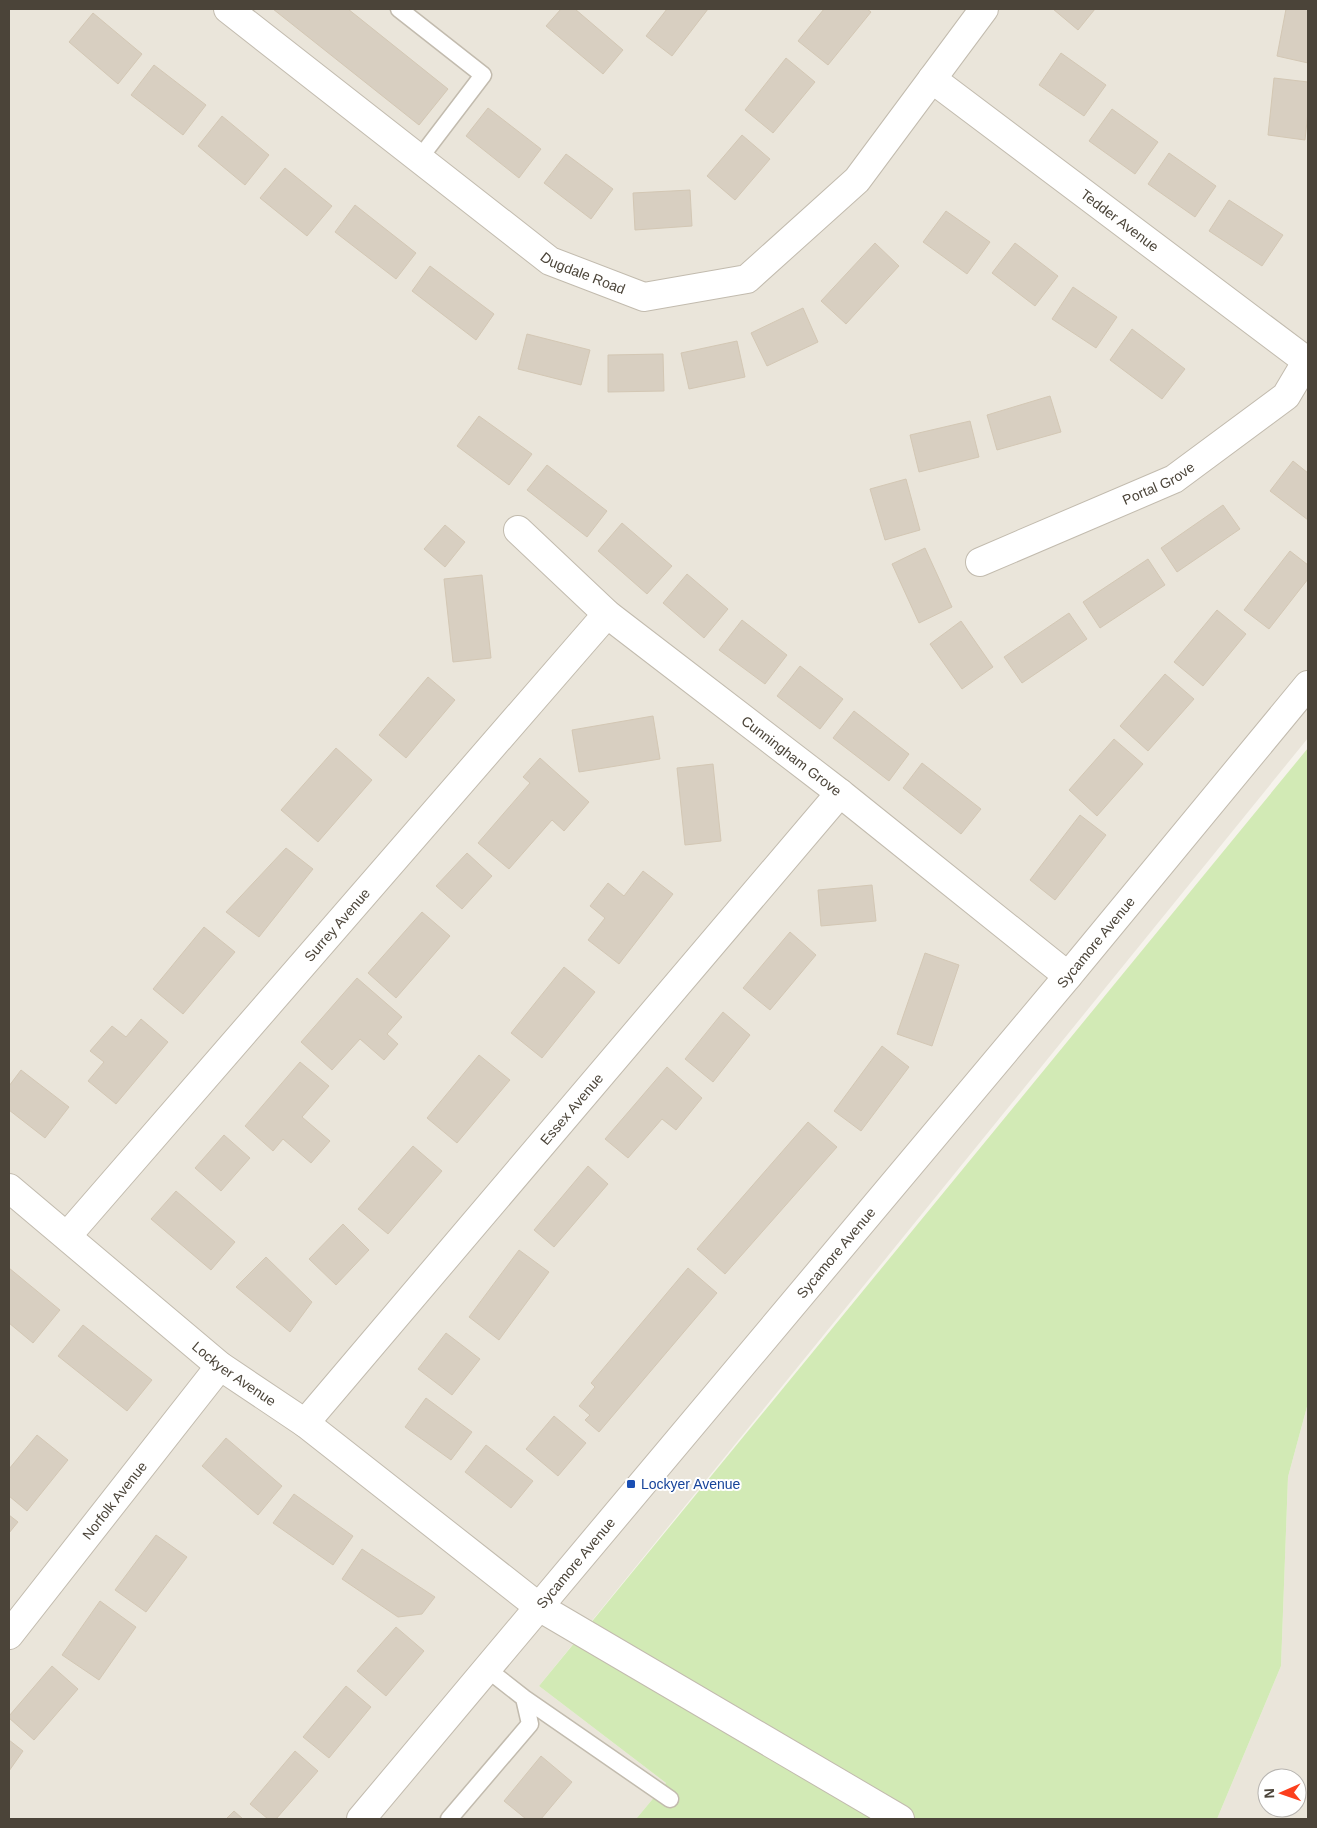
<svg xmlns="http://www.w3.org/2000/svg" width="1317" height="1828" font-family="Helvetica,sans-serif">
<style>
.residential{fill:#eae5da;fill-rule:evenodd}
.green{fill:#d2eab5}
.building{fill:#d8cfc1;stroke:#d3c7b4}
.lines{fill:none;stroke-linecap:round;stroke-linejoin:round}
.lane-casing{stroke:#c2bbae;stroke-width:19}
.street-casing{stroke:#c2bbae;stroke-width:30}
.lane{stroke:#fff;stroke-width:16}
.street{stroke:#fff;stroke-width:28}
.transit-dot{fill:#1a4fb4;stroke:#fff;stroke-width:2}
.labels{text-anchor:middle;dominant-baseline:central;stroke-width:4;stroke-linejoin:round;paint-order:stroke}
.street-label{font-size:14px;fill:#4b4439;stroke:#fff}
.transit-label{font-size:14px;fill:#164399;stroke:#fff;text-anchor:start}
</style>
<rect width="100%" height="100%" fill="#f6f3ec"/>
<path class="residential" d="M 9,9 L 1308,9 L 1308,738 L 539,1686 L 666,1783 L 636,1819 L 9,1819 Z
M 1308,1403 L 1308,1819 L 1217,1819 L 1281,1666 L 1288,1477 ZM 1267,1778 L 1297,1778 L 1297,1808 L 1267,1808 Z"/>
<path class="green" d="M 1308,748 L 1308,1403 L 1288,1477 L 1281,1666 L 1217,1819 L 636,1819 L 666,1783 L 539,1686 Z"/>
<path class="building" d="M 273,9 L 348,9 L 448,89 L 419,125 Z
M 561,9 L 575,9 L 623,50 L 603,74 L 546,26 Z
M 667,9 L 708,9 L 672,56 L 646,36 Z
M 824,9 L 867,9 L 871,12 L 828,65 L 798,41 Z
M 1053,9 L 1095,9 L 1078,30 Z
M 1286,9 L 1308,9 L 1308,63 L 1277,56 Z
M 93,13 L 142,54 L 118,84 L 69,42 Z
M 1061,53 L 1106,85 L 1084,116 L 1039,85 Z
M 786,58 L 815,82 L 773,133 L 745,110 Z
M 154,65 L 206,105 L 183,135 L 131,95 Z
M 1274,78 L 1308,82 L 1308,112 L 1305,140 L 1268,135 Z
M 488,108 L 541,149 L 519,178 L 466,136 Z
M 1112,109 L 1158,142 L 1135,174 L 1089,141 Z
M 222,116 L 269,155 L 245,185 L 198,146 Z
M 742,135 L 770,159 L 735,200 L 707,176 Z
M 1169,153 L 1216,186 L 1195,217 L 1148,184 Z
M 566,154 L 613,189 L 591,219 L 544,183 Z
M 285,168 L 332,206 L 307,236 L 260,198 Z
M 690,190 L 692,226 L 635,230 L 633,193 Z
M 1229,200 L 1283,235 L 1262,266 L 1209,231 Z
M 355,205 L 416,253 L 396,279 L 335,232 Z
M 946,211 L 990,242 L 967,274 L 923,242 Z
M 875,243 L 899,266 L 846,324 L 821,301 Z
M 1015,243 L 1058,276 L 1035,306 L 992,273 Z
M 430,266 L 494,314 L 476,340 L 412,291 Z
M 1073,287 L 1117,317 L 1096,348 L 1052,319 Z
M 803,308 L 818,342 L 767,366 L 751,333 Z
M 1132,329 L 1185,369 L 1162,399 L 1110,360 Z
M 527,334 L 590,350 L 581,385 L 518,369 Z
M 737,341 L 745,377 L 689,389 L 681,353 Z
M 663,354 L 664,391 L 608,392 L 608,355 Z
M 1050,396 L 1061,432 L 997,450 L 987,415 Z
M 479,416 L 532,454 L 509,485 L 457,446 Z
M 970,421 L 979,457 L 919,472 L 910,435 Z
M 1293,461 L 1308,473 L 1308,520 L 1270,491 Z
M 547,465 L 607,511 L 587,537 L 527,490 Z
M 906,479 L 920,530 L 885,540 L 870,489 Z
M 1223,505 L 1240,529 L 1177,572 L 1161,548 Z
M 622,523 L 672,566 L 647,594 L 598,551 Z
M 445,525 L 465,542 L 445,567 L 424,549 Z
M 925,548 L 952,607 L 919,623 L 892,564 Z
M 1290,551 L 1308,565 L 1308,579 L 1269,629 L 1244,610 Z
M 1148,559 L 1165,585 L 1100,628 L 1083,602 Z
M 687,574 L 728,609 L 704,638 L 663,603 Z
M 482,575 L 491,658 L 453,662 L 444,579 Z
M 1217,610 L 1246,634 L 1203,686 L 1174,662 Z
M 1069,613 L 1087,639 L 1022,683 L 1004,657 Z
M 742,620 L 787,655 L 765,684 L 719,650 Z
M 961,621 L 993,667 L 962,689 L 930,644 Z
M 800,666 L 843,699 L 820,729 L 777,696 Z
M 1165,674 L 1194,699 L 1148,751 L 1120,726 Z
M 428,677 L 455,700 L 406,758 L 379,735 Z
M 854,711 L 909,754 L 889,781 L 833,738 Z
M 653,716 L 660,759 L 579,772 L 572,730 Z
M 1114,739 L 1143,764 L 1097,816 L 1069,790 Z
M 336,748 L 372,780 L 318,842 L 281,810 Z
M 540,758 L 589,802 L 564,831 L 552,820 L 509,869 L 478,843 L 530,783 L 523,777 Z
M 922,763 L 981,809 L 961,834 L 903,788 Z
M 713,764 L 721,841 L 685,845 L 677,768 Z
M 1080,815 L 1106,835 L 1055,900 L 1030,880 Z
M 286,848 L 313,869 L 259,937 L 226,912 Z
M 467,853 L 492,876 L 462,909 L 436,886 Z
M 643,871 L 673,894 L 619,964 L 588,940 L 605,918 L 590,906 L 608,883 L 624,896 Z
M 872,885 L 876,921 L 821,926 L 818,890 Z
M 422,912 L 450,936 L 396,998 L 368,973 Z
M 204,927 L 235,952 L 183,1014 L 153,989 Z
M 790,932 L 816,955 L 770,1010 L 743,988 Z
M 925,953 L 959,965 L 932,1046 L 897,1034 Z
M 564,967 L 595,992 L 542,1058 L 511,1033 Z
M 357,978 L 402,1017 L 387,1034 L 398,1044 L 384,1060 L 360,1039 L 332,1070 L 301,1042 Z
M 723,1012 L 750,1035 L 713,1082 L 685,1059 Z
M 141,1019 L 168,1042 L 116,1104 L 88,1081 L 104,1062 L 90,1051 L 112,1026 L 126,1037 Z
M 882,1046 L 909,1067 L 861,1131 L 834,1111 Z
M 479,1055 L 510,1080 L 457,1143 L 427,1118 Z
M 300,1062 L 329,1086 L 302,1117 L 330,1141 L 311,1163 L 283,1139 L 273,1151 L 245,1126 Z
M 667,1067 L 702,1098 L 676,1130 L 662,1119 L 628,1158 L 605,1139 Z
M 21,1070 L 69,1107 L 45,1138 L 9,1110 L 9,1086 Z
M 808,1122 L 837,1147 L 725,1274 L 697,1249 Z
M 224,1135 L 250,1158 L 221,1191 L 195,1168 Z
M 413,1146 L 442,1171 L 388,1234 L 358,1209 Z
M 588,1166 L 608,1184 L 554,1247 L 534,1230 Z
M 176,1191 L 235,1242 L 211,1270 L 151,1219 Z
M 343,1224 L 369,1250 L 336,1285 L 309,1259 Z
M 519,1250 L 549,1272 L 499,1340 L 469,1317 Z
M 266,1257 L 312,1302 L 290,1332 L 236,1287 Z
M 9,1268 L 60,1310 L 33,1343 L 9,1323 Z
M 688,1268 L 717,1293 L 599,1432 L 585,1420 L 590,1415 L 579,1406 L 595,1387 L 591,1383 Z
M 83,1325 L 152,1380 L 127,1411 L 58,1356 Z
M 446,1333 L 480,1359 L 452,1395 L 418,1369 Z
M 426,1398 L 472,1432 L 451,1460 L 405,1427 Z
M 554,1416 L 586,1443 L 558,1476 L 526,1449 Z
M 37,1435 L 68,1460 L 27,1511 L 9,1496 L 9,1469 Z
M 226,1438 L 282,1486 L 258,1515 L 202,1466 Z
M 486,1445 L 533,1481 L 511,1508 L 465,1472 Z
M 294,1494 L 353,1536 L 333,1565 L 273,1523 Z
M 9,1515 L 18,1522 L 9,1533 Z
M 156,1535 L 187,1557 L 146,1612 L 115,1590 Z
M 362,1549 L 435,1597 L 422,1614 L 398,1617 L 342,1579 Z
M 100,1601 L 136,1627 L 99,1680 L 62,1655 Z
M 396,1627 L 424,1651 L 386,1696 L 357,1671 Z
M 52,1666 L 78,1689 L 34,1740 L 9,1718 L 9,1716 Z
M 346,1686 L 371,1707 L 329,1758 L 303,1737 Z
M 9,1740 L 23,1751 L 9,1771 Z
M 295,1751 L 318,1771 L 276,1819 L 268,1819 L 250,1804 Z
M 541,1756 L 572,1782 L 541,1819 L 526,1819 L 504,1801 Z
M 234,1811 L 243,1819 L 226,1819 Z"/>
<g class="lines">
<g class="lane-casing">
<path id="lane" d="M 399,9 L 483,75 L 419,159
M 524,1698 L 670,1799
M 449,1819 L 530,1724 L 524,1698 L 487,1669"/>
</g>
<g class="street-casing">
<g id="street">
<path id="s1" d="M 228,9 L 550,261 L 644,297 L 747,279 L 857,180 L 984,9"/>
<path id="s2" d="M 932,79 L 1308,362"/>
<path id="s3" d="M 518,530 L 607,614 L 840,793 L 1068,976"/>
<path id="s4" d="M 980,562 L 1174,479 L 1286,396 L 1308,359"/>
<path id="s5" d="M 9,1188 L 220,1366 L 305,1423 L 539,1607 L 900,1819"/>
<path id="s6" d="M 67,1236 L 607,614"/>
<path id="s7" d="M 305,1423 L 840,793"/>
<path id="s8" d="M 9,1635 L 220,1366"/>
<path id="s9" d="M 361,1819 L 1068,976 L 1308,685"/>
</g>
</g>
<use href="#lane" class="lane"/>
<use href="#street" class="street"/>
</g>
<rect class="transit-dot" x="626" y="1479" width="10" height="10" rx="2.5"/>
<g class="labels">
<g class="street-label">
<text stroke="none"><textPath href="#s2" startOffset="235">Tedder Avenue</textPath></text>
<text stroke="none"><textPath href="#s1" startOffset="444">Dugdale Road</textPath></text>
<text stroke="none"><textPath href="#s4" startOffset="195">Portal Grove</textPath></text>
<text stroke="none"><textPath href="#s3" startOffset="355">Cunningham Grove</textPath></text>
<text stroke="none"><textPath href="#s6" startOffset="412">Surrey Avenue</textPath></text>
<text stroke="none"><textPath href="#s9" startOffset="1144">Sycamore Avenue</textPath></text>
<text stroke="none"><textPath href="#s7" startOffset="412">Essex Avenue</textPath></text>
<text stroke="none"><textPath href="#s9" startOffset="739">Sycamore Avenue</textPath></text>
<text stroke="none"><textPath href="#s5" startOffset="292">Lockyer Avenue</textPath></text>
<text stroke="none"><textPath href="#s8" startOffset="171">Norfolk Avenue</textPath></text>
<text stroke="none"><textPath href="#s9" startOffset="334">Sycamore Avenue</textPath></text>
</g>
<g class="transit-label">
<text x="641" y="1484">Lockyer Avenue</text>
</g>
</g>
<rect width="1317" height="1828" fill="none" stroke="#4b4439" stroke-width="20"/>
<g transform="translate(1282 1793) rotate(268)"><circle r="24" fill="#ffffff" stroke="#b7b4b0"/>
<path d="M0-4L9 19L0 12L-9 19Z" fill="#fc3f1d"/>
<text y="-8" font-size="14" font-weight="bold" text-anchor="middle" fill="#4b4439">N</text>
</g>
</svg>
